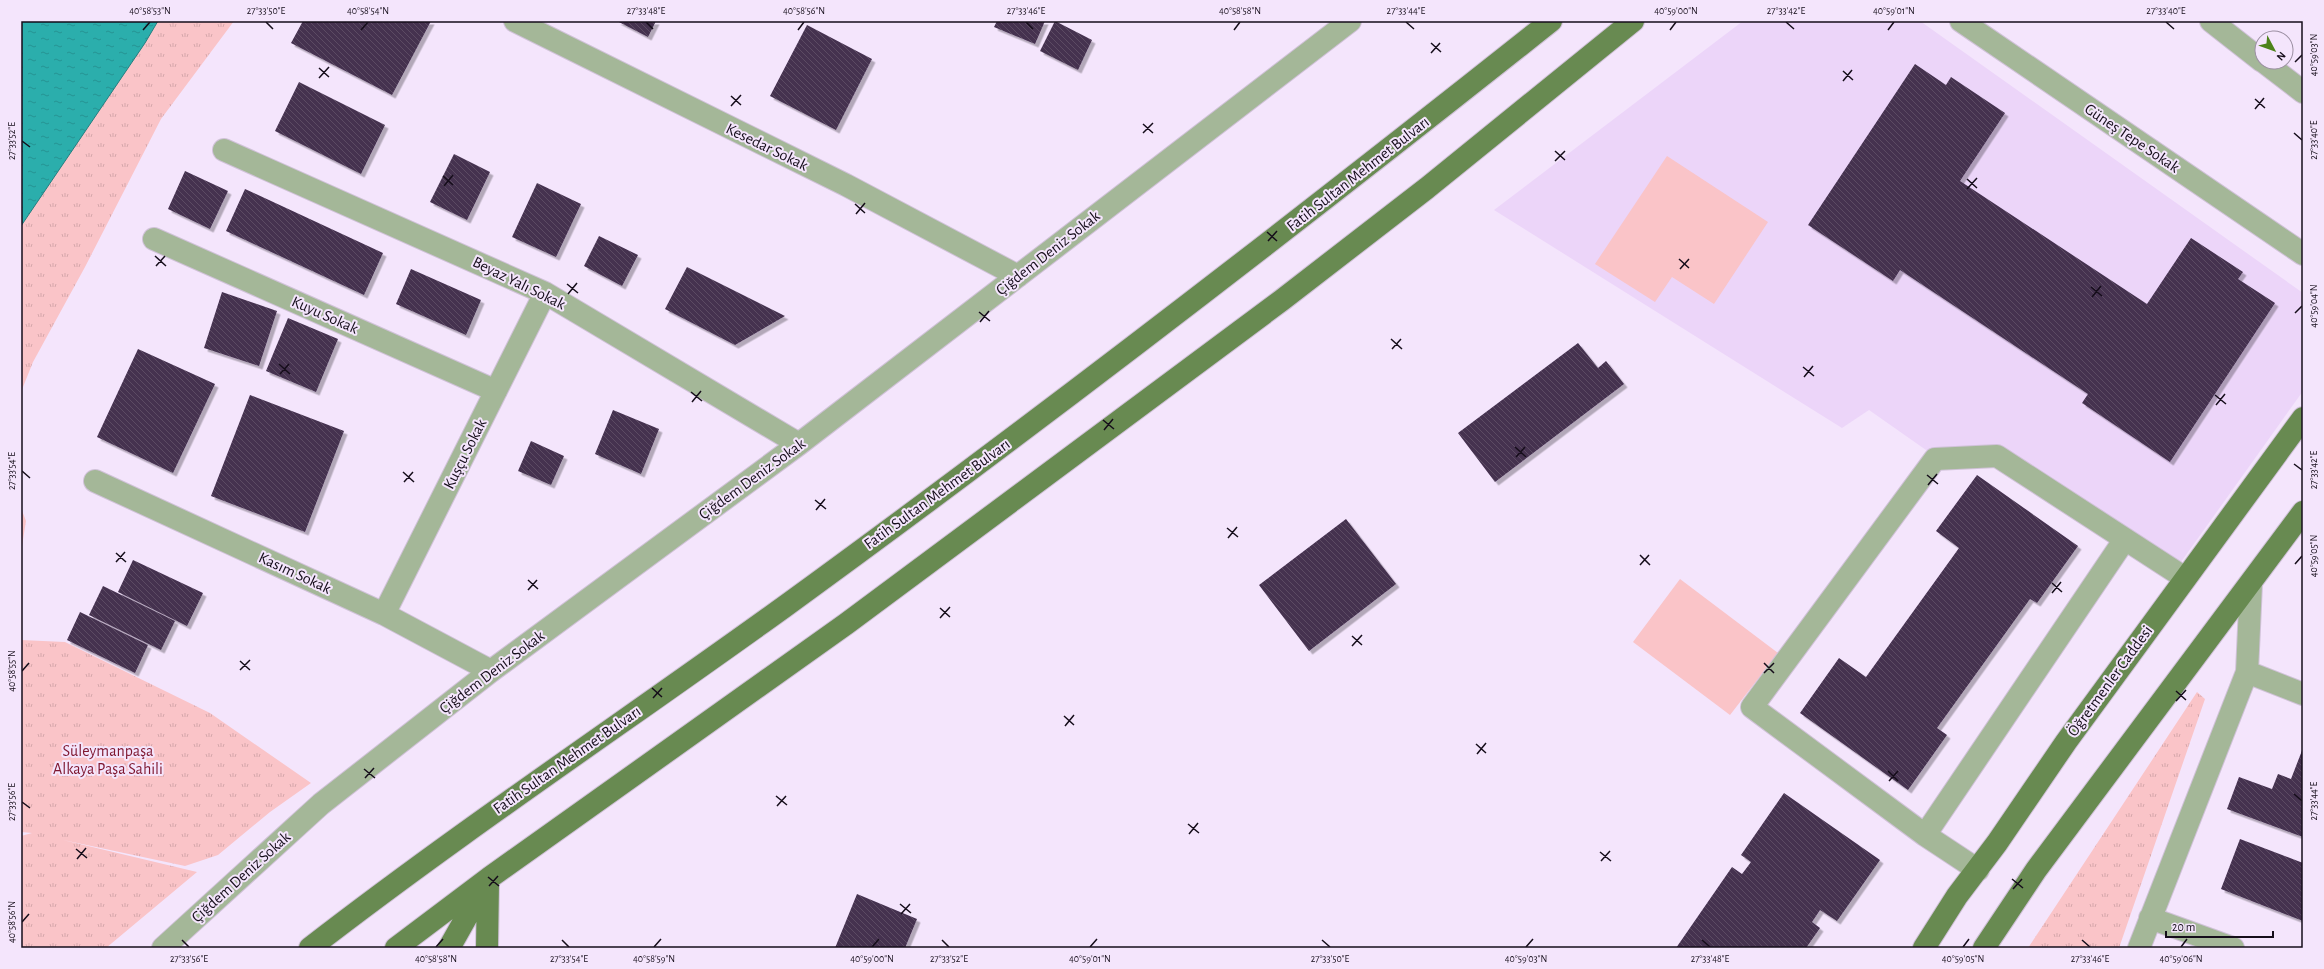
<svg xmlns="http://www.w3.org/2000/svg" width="2324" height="969" font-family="'Alegreya Sans',sans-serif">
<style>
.built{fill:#ecd5f9}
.grass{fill:url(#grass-tufts)}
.pitch{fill:#fac4c8}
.water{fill:url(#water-ripples);stroke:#247e80}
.building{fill:url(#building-back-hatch);filter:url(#shadow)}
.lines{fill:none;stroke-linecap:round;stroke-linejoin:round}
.minor-casing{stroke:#d0c2d8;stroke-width:24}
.major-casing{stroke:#d0c2d8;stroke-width:24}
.minor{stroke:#a4b798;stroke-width:22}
.major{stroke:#688a51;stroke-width:22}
.ticks{fill:none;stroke:#150d1a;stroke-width:1.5}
.labels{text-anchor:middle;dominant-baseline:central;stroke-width:4;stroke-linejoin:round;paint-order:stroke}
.street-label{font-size:16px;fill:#150d1a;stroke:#f4e5fc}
.park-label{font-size:16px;fill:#7e162f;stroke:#f4e5fc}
.neatline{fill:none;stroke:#150d1a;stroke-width:1.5}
.ticks-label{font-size:10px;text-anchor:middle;fill:#150d1a}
</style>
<defs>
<pattern id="grass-tufts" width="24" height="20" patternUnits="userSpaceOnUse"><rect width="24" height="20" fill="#fac4c8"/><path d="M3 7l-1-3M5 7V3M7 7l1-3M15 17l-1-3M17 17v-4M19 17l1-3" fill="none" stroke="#d5a7ab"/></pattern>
<pattern id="water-ripples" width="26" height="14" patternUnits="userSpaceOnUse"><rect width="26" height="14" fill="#2baeac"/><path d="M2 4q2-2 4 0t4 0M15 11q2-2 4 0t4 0" fill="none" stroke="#259493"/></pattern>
<pattern id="building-back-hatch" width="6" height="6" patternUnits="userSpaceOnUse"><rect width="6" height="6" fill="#44304f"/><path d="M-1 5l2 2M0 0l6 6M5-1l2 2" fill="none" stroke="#5b4b64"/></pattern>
<filter id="shadow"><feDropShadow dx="3.5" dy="3.5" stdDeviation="0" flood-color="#0004"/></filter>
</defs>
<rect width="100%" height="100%" fill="#f4e5fc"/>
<path class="built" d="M 1743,21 L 1920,21 L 2303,293 L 2303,391 L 2181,562 L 1989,446 L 1926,450 L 1869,410 L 1842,428 L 1494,210 Z"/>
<path class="grass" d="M 104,21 L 234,21 L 161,119 L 85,267 L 33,362 L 21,392 L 21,173 Z
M 21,508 L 26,521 L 21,552 Z
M 21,640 L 65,642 L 210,713 L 311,783 L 270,812 L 218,855 L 185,866 L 63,840 L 197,872 L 106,948 L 21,948 L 21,836 L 32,833 L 21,832 Z
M 2197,692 L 2205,699 L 2119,948 L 2028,948 Z"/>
<path class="pitch" d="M 1667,156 L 1768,222 L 1714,304 L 1672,277 L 1655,302 L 1595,264 Z
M 1680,579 L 1778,653 L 1730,715 L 1633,642 Z"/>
<path class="water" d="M 21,21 L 158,21 L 145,43 L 21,226 Z"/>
<path class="building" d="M 303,21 L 431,21 L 392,95 L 291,43 Z
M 617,21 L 656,21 L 648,37 Z
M 997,21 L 1045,21 L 1035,44 L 994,27 Z
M 1055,21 L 1092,40 L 1078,70 L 1040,51 Z
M 807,25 L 872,59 L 836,130 L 770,96 Z
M 1915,64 L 1946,85 L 1951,77 L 2005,113 L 1960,181 L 2147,304 L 2191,238 L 2243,272 L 2238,279 L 2275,303 L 2170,462 L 2082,403 L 2088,394 L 1900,270 L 1893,281 L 1808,225 Z
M 299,82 L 385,125 L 361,174 L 275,131 Z
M 454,154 L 490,172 L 467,220 L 430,202 Z
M 185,171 L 228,191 L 210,229 L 168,209 Z
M 537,183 L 581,204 L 556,257 L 512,237 Z
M 245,189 L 383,253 L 364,295 L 226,231 Z
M 599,236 L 638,255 L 622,286 L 584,266 Z
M 687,267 L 785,316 L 735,345 L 665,309 Z
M 411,269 L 481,300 L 466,335 L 396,304 Z
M 222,292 L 277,311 L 259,366 L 204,348 Z
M 288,318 L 338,339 L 316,392 L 266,371 Z
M 1578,343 L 1598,368 L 1606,361 L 1624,384 L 1495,482 L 1458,433 Z
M 138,349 L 215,384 L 173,473 L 97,437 Z
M 250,395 L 344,431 L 305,532 L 211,496 Z
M 613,410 L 659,429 L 641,474 L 595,454 Z
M 531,441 L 564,456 L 551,485 L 518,471 Z
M 1977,475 L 2078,546 L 2037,603 L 2030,599 L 1937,728 L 1947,735 L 1908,790 L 1800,713 L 1839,658 L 1866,677 L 1959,548 L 1936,531 Z
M 1346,519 L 1396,584 L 1309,651 L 1259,585 Z
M 133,560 L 203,593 L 187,626 L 118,592 Z
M 103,586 L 175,621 L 161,650 L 89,615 Z
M 80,612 L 148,645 L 135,673 L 67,640 Z
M 2303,748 L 2303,837 L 2227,809 L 2239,777 L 2272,789 L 2278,774 L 2291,779 Z
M 1784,793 L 1880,860 L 1837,921 L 1820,910 L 1812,922 L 1820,928 L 1806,948 L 1676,948 L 1732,867 L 1742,874 L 1751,862 L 1741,855 Z
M 2240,839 L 2303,863 L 2303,921 L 2221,889 Z
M 857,894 L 917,919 L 905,948 L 835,948 Z"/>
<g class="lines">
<g class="minor-casing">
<path id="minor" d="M 515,21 L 846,185 L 1018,276
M 1961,21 L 2303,254
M 2211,21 L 2262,61
M 2264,62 L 2303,92
M 224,150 L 545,293 L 799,444
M 154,239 L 496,391
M 95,481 L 384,614 L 491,671
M 384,614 L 545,293
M 2247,672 L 2303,694
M 1925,835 L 2125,539
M 1978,870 L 1925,835 L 1752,707 L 1935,459 L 1997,456 L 2185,578
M 2150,918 L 2233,948
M 163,948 L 321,804 L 491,671 L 799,444 L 1350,21
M 2139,948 L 2247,672 L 2251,584"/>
</g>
<g class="major-casing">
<path id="major" d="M 310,948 C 464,829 626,721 784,607 C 1044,418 1299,221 1551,21
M 396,948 L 489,878 L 846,624 L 1282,300 L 1427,188 L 1633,21
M 449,948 L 484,886
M 487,948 L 488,883
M 1924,948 L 1957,896 L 1997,843 L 2066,742 L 2303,418
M 1984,948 L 2036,870 L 2303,512"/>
</g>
<use href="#minor" class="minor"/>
<use href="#major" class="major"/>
</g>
<path class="ticks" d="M 266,22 L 273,29M 646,22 L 653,29M 1026,22 L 1033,29M 1406,22 L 1414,29M 1786,22 L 1794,29M 2166,22 L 2174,29M 143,30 L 150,22M 361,30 L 368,22M 798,30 L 804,22M 1234,30 L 1240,22M 1670,30 L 1676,22M 1888,30 L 1894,22M 1431,43 L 1441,52M 1431,53 L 1440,43M 2295,62 L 2302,55M 319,68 L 329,77M 1843,71 L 1853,80M 319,78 L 329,67M 1843,81 L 1852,70M 731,96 L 741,105M 2255,99 L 2265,108M 731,106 L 741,95M 2255,109 L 2264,98M 1143,124 L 1153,133M 1143,133 L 1153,123M 2294,133 L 2302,140M 22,141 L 30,147M 1555,151 L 1565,160M 1555,161 L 1565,151M 443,176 L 453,185M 1967,179 L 1977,188M 444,186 L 453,175M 1967,189 L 1977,178M 855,204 L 865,213M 856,214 L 865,203M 1267,232 L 1277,241M 1268,241 L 1277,231M 155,256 L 166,266M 1679,259 L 1689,268M 156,266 L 165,256M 1680,269 L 1689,259M 567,284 L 578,293M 2091,287 L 2102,296M 568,294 L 577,283M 2092,297 L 2101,286M 979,312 L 990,321M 2295,313 L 2302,306M 980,322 L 989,311M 1391,339 L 1402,349M 1392,349 L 1401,339M 279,364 L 290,374M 1803,367 L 1814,376M 280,374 L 289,364M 1804,377 L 1813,366M 691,392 L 702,401M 2215,395 L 2226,404M 692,402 L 701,391M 2216,405 L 2225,394M 1103,420 L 1114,429M 1104,430 L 1113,419M 1515,447 L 1526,457M 1516,457 L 1525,447M 2294,464 L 2302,470M 22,471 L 30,478M 403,472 L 414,482M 1927,475 L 1938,484M 404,482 L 413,472M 1928,485 L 1937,474M 815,500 L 826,509M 816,510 L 825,499M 1227,528 L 1238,537M 1228,538 L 1237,527M 116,553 L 126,562M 1640,555 L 1650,565M 116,562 L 125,552M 2295,564 L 2302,556M 1640,565 L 1649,555M 528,580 L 538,589M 2052,583 L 2062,592M 528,590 L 537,580M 2052,593 L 2061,582M 940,608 L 950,617M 940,618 L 950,607M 1352,636 L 1362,645M 1352,646 L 1362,635M 240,661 L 250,670M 1764,663 L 1774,673M 240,670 L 250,660M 22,671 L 29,663M 1764,673 L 1774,663M 652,688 L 662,697M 2176,691 L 2186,700M 653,698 L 662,688M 2176,701 L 2186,690M 1064,716 L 1074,725M 1065,726 L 1074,715M 1476,744 L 1486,753M 1477,754 L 1486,743M 364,769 L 375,778M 1888,771 L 1898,781M 365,778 L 374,768M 1889,781 L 1898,771M 2294,794 L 2302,801M 776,796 L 787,805M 22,802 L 30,808M 777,806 L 786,796M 1188,824 L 1199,833M 1189,834 L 1198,823M 76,849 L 87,858M 1600,852 L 1611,861M 77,859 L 86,848M 1601,861 L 1610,851M 488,877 L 499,886M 2012,879 L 2023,888M 489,886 L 498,876M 2013,889 L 2022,879M 900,904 L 911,913M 901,914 L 910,904M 22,922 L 29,914M 182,940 L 189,947M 562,940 L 569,947M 942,940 L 949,947M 1322,940 L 1330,947M 1702,940 L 1710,947M 2082,940 L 2090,947M 436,947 L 443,939M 654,947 L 661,939M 872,947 L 879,939M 1090,947 L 1097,939M 1526,947 L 1533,939M 1963,947 L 1969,939M 2181,947 L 2187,939"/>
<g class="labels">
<g class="street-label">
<text transform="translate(2132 138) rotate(34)">Güneş Tepe Sokak</text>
<text transform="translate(767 147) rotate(26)">Kesedar Sokak</text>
<text transform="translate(1358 174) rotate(-38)">Fatih Sultan Mehmet Bulvarı</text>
<text transform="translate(1048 253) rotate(-38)">Çiğdem Deniz Sokak</text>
<text transform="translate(519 283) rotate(26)">Beyaz Yalı Sokak</text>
<text transform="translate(325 315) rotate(24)">Kuyu Sokak</text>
<text transform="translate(465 454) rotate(-63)">Kuşçu Sokak</text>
<text transform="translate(752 479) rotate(-36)">Çiğdem Deniz Sokak</text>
<text transform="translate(937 494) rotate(-36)">Fatih Sultan Mehmet Bulvarı</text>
<text transform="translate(295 573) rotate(25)">Kasım Sokak</text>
<text transform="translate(492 672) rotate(-37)">Çiğdem Deniz Sokak</text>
<text transform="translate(2110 681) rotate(-54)">Öğretmenler Caddesi</text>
<text transform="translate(567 760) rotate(-35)">Fatih Sultan Mehmet Bulvarı</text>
<text transform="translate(241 877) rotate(-42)">Çiğdem Deniz Sokak</text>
</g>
<g class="park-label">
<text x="108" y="751">Süleymanpaşa<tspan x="108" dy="18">Alkaya Paşa Sahili</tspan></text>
</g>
</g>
<rect width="2324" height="969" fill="none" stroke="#f4e5fc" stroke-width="44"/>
<g transform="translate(2274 50) rotate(131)"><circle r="19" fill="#f4e5fc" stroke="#9b8fa2"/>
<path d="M0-3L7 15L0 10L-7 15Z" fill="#4d831a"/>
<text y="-6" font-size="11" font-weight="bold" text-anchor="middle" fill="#150d1a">N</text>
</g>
<path d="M2166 931v6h107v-6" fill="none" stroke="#150d1a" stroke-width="2"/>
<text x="2172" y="931" font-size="12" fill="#150d1a" stroke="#f4e5fc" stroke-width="3" paint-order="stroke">20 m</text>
<rect x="22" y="22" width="2280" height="925" class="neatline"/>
<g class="ticks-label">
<text x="150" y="14">40°58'53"N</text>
<text x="266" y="14">27°33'50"E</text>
<text x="368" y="14">40°58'54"N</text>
<text x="646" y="14">27°33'48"E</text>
<text x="804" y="14">40°58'56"N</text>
<text x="1026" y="14">27°33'46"E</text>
<text x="1240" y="14">40°58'58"N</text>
<text x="1406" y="14">27°33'44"E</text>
<text x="1676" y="14">40°59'00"N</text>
<text x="1786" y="14">27°33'42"E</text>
<text x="1894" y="14">40°59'01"N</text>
<text x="2166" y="14">27°33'40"E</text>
<text transform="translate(2313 55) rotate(-90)" y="4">40°59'03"N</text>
<text transform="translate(2313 140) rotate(-90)" y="4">27°33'40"E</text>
<text transform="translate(11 141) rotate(-90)" y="4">27°33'52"E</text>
<text transform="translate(2313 306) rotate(-90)" y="4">40°59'04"N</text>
<text transform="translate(2313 470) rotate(-90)" y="4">27°33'42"E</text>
<text transform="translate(11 471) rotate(-90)" y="4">27°33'54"E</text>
<text transform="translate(2313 556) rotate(-90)" y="4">40°59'05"N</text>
<text transform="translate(11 671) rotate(-90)" y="4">40°58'55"N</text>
<text transform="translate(2313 801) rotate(-90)" y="4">27°33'44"E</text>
<text transform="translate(11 802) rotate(-90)" y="4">27°33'56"E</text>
<text transform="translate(11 922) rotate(-90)" y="4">40°58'56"N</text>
<text x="189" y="962">27°33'56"E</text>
<text x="436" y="962">40°58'58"N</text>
<text x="569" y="962">27°33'54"E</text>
<text x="654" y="962">40°58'59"N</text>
<text x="872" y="962">40°59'00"N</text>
<text x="949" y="962">27°33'52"E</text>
<text x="1090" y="962">40°59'01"N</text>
<text x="1330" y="962">27°33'50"E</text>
<text x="1526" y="962">40°59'03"N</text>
<text x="1710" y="962">27°33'48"E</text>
<text x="1963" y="962">40°59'05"N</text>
<text x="2090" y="962">27°33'46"E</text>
<text x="2181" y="962">40°59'06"N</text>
</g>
</svg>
